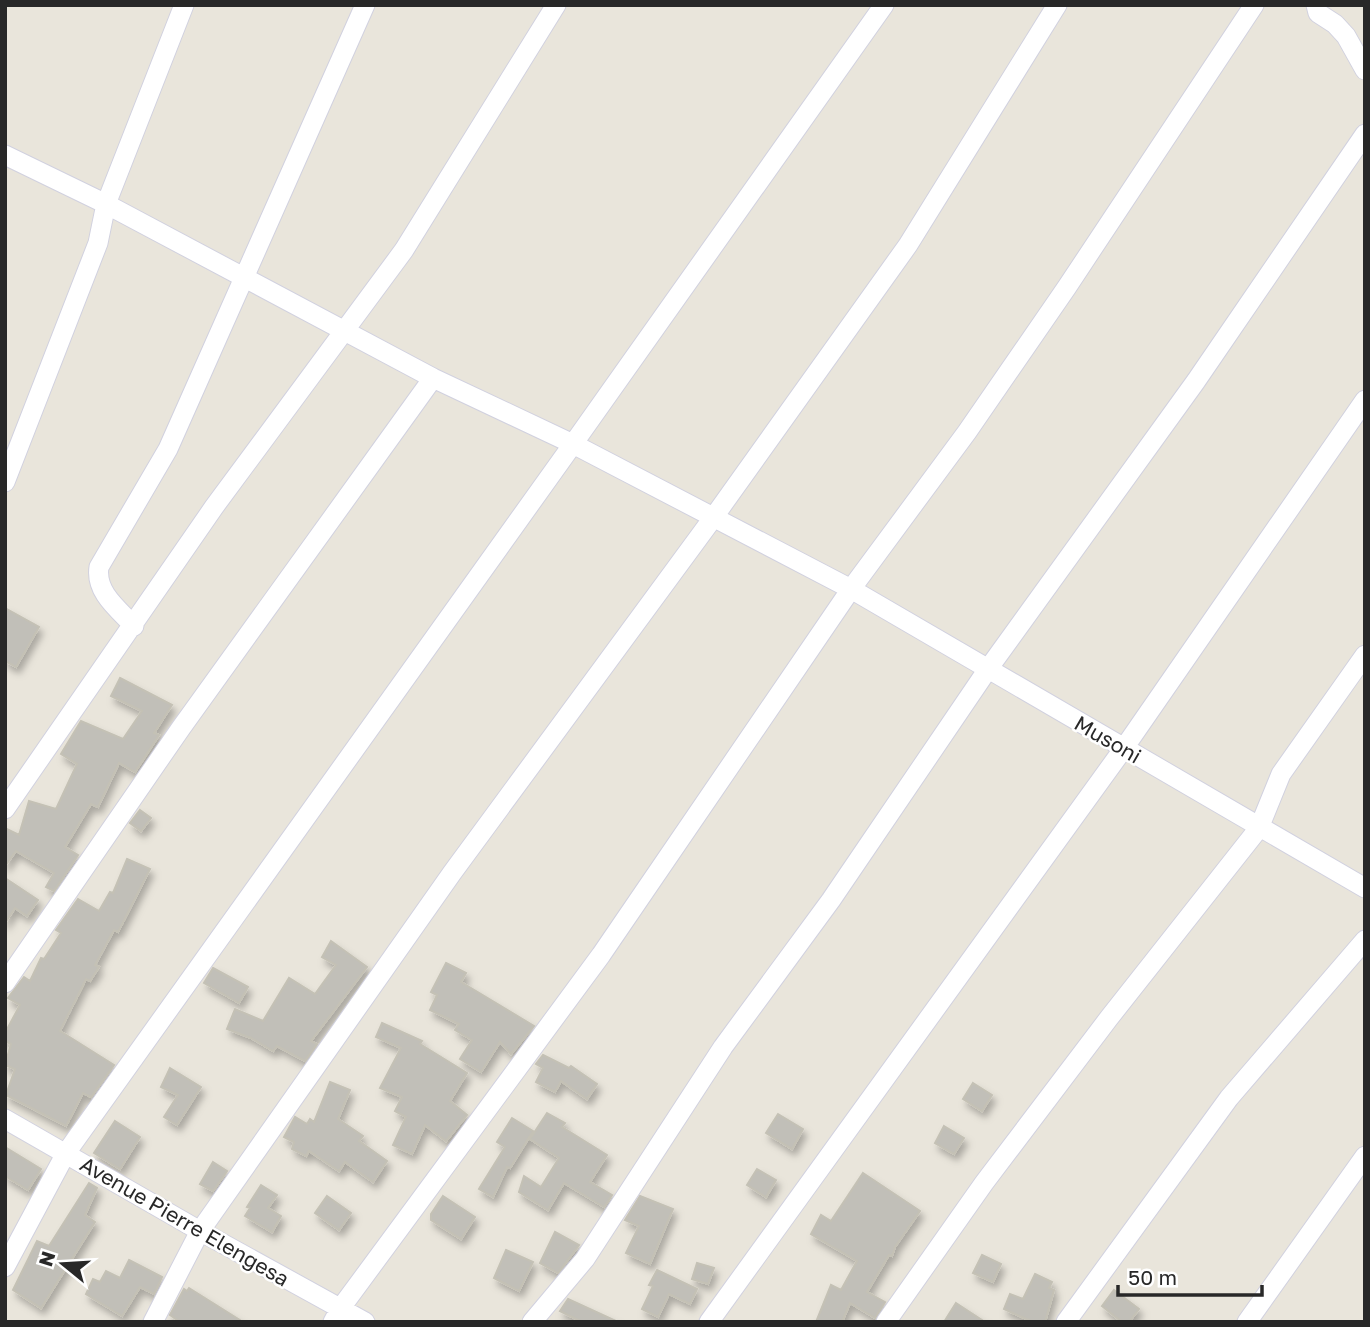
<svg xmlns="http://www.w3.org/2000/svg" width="1370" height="1327" font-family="'Golos Text',sans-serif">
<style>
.building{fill:#c1bfb8;stroke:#c4c1b5;stroke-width:2;filter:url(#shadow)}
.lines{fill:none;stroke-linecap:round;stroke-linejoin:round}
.minor-casing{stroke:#d1d1df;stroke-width:21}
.minor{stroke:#fff;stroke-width:19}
.labels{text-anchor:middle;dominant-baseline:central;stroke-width:5;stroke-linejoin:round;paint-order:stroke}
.street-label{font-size:21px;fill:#282828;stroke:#fff}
</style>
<defs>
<filter id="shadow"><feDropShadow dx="3.5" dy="6" stdDeviation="3.5" flood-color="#0004"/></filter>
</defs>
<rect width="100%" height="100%" fill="#e9e5db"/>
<path class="building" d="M 5,608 L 39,627 L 16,667 L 5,661 Z
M 120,678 L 172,705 L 154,733 L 159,735 L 135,772 L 119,763 L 98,807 L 91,804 L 65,847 L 78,855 L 54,891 L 46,887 L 54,873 L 16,851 L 5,866 L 5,828 L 19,835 L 29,801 L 56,809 L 77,764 L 61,754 L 81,721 L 123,739 L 142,711 L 111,696 Z
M 140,810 L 151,818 L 141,831 L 130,823 Z
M 127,859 L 150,869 L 118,932 L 114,930 L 95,965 L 99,967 L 90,981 L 86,979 L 60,1031 L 114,1065 L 91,1097 L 83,1093 L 66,1126 L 6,1095 L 15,1069 L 5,1065 L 11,1044 L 5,1041 L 5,1033 L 20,1005 L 8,998 L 24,977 L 30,981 L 41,958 L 44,959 L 61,933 L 56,930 L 78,899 L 99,911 L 110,892 L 113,893 Z
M 5,878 L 38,900 L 27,916 L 15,908 L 5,923 Z
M 331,941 L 367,967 L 311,1041 L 317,1044 L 305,1061 L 277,1046 L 273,1051 L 251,1038 L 227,1029 L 235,1009 L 263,1021 L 289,978 L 315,994 L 336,965 L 322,957 Z
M 446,963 L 466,973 L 461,982 L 534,1026 L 511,1054 L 500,1042 L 481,1072 L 460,1059 L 472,1040 L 455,1030 L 459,1024 L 430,1010 L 437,995 L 431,992 Z
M 213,968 L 248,987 L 239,1003 L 204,983 Z
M 382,1023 L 422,1041 L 420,1044 L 467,1073 L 450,1101 L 467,1115 L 446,1141 L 425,1125 L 412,1154 L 393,1145 L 406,1117 L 395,1111 L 402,1097 L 380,1088 L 401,1048 L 376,1037 Z
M 543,1055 L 569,1068 L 571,1066 L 597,1084 L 587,1099 L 561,1081 L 555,1092 L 536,1082 L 543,1068 L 536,1064 Z
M 170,1068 L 201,1087 L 177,1125 L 164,1117 L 178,1095 L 161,1087 Z
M 330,1082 L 350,1090 L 338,1119 L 363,1136 L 359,1141 L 387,1161 L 373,1182 L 345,1162 L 339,1171 L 309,1151 L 306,1156 L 292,1149 L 294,1142 L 284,1137 L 295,1117 L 307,1124 L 310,1119 L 314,1122 Z
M 973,1083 L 992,1095 L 982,1111 L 963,1099 Z
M 547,1113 L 565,1123 L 562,1127 L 607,1155 L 590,1182 L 612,1195 L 604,1207 L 564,1183 L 548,1210 L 519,1192 L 524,1176 L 541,1187 L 559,1158 L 530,1139 Z
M 778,1114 L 803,1129 L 792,1149 L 766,1133 Z
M 512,1118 L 533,1131 L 510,1168 L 507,1167 L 493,1197 L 479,1189 L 505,1147 L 497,1142 Z
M 115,1121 L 140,1137 L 120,1169 L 94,1153 Z
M 944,1126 L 964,1138 L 954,1154 L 935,1143 Z
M 5,1147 L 41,1169 L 28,1190 L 5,1176 Z
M 213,1162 L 227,1171 L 213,1191 L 200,1184 Z
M 757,1169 L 776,1180 L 766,1197 L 747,1185 Z
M 863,1173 L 920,1211 L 895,1247 L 892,1256 L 889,1255 L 867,1292 L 885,1302 L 875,1318 L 850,1303 L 842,1322 L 816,1322 L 831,1285 L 841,1290 L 857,1261 L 811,1234 L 821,1215 L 831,1221 Z
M 89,1183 L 97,1188 L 85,1215 L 95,1222 L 41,1308 L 13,1290 L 37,1241 L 49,1246 Z
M 261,1185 L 277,1195 L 268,1208 L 281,1216 L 272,1232 L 245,1216 L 250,1208 L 247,1207 Z
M 327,1196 L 351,1213 L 339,1230 L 315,1213 Z
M 443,1196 L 475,1217 L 461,1239 L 431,1220 L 431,1214 Z
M 640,1196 L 673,1209 L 650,1264 L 626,1253 L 639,1226 L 625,1220 Z
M 555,1232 L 579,1245 L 558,1273 L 540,1263 Z
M 506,1250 L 533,1262 L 519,1291 L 494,1278 Z
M 982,1255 L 1001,1264 L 993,1282 L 973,1273 Z
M 129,1260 L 162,1277 L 154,1294 L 140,1287 L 122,1316 L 86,1294 L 93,1279 L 100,1282 L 106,1271 L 120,1278 Z
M 697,1263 L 714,1268 L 708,1284 L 692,1279 Z
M 657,1270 L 697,1289 L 690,1304 L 669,1294 L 658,1317 L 642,1309 L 653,1286 L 649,1285 Z
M 1035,1274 L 1052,1282 L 1049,1288 L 1054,1290 L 1045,1322 L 1033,1322 L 1004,1309 L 1010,1294 L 1023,1299 Z
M 189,1288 L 243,1322 L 180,1322 L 170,1315 L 184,1289 L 187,1291 Z
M 1114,1290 L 1139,1309 L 1129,1322 L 1122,1322 L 1102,1306 Z
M 568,1299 L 618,1322 L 582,1322 L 560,1311 Z
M 956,1303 L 985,1322 L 944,1322 Z"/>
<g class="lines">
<g class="minor-casing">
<path id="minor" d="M 1316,5 L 1318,13 L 1335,24 L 1346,36 L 1365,70
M 5,155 L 106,204 L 433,378 L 573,444 L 851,589 L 1365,888
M 5,482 L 98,243 L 106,204 L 184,5
M 134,626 C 118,609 95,592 99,567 L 168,449 L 365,5
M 5,809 L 214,507 L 404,250 L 556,5
M 5,983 L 181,728 L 433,378
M 5,1119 L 200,1231 L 365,1322
M 5,1267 L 66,1153 L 573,444 L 884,5
M 153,1322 L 200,1231 L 452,873 L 713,518 L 908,245 L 1057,5
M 333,1322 L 340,1309 L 601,955 L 851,589 L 967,432 L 1067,287 L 1254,5
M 532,1322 L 585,1259 L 723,1047 L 831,900 L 988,669 L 1196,381 L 1365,134
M 709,1322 L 1124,748 L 1365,400
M 886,1322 L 984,1183 L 1109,1018 L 1259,828 L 1281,774 L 1365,655
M 1066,1322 L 1229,1098 L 1365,940
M 1247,1322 L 1365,1156"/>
</g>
<use href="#minor" class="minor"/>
</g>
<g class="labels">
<g class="street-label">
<text transform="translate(1108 739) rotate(30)">Musoni</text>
<text transform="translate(185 1221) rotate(30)">Avenue Pierre Elengesa</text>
</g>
</g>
<rect width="1370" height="1327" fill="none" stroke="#282828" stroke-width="14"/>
<g transform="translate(63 1264) rotate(288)" stroke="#ffffff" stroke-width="5" paint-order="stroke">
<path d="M0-5L12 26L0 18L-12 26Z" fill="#282828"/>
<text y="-10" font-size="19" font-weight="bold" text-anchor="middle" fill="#282828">N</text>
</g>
<path d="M1118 1285v10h144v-10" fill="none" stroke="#282828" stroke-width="3.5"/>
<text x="1128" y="1285" font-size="21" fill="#282828" stroke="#ffffff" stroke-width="5" paint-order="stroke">50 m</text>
</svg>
